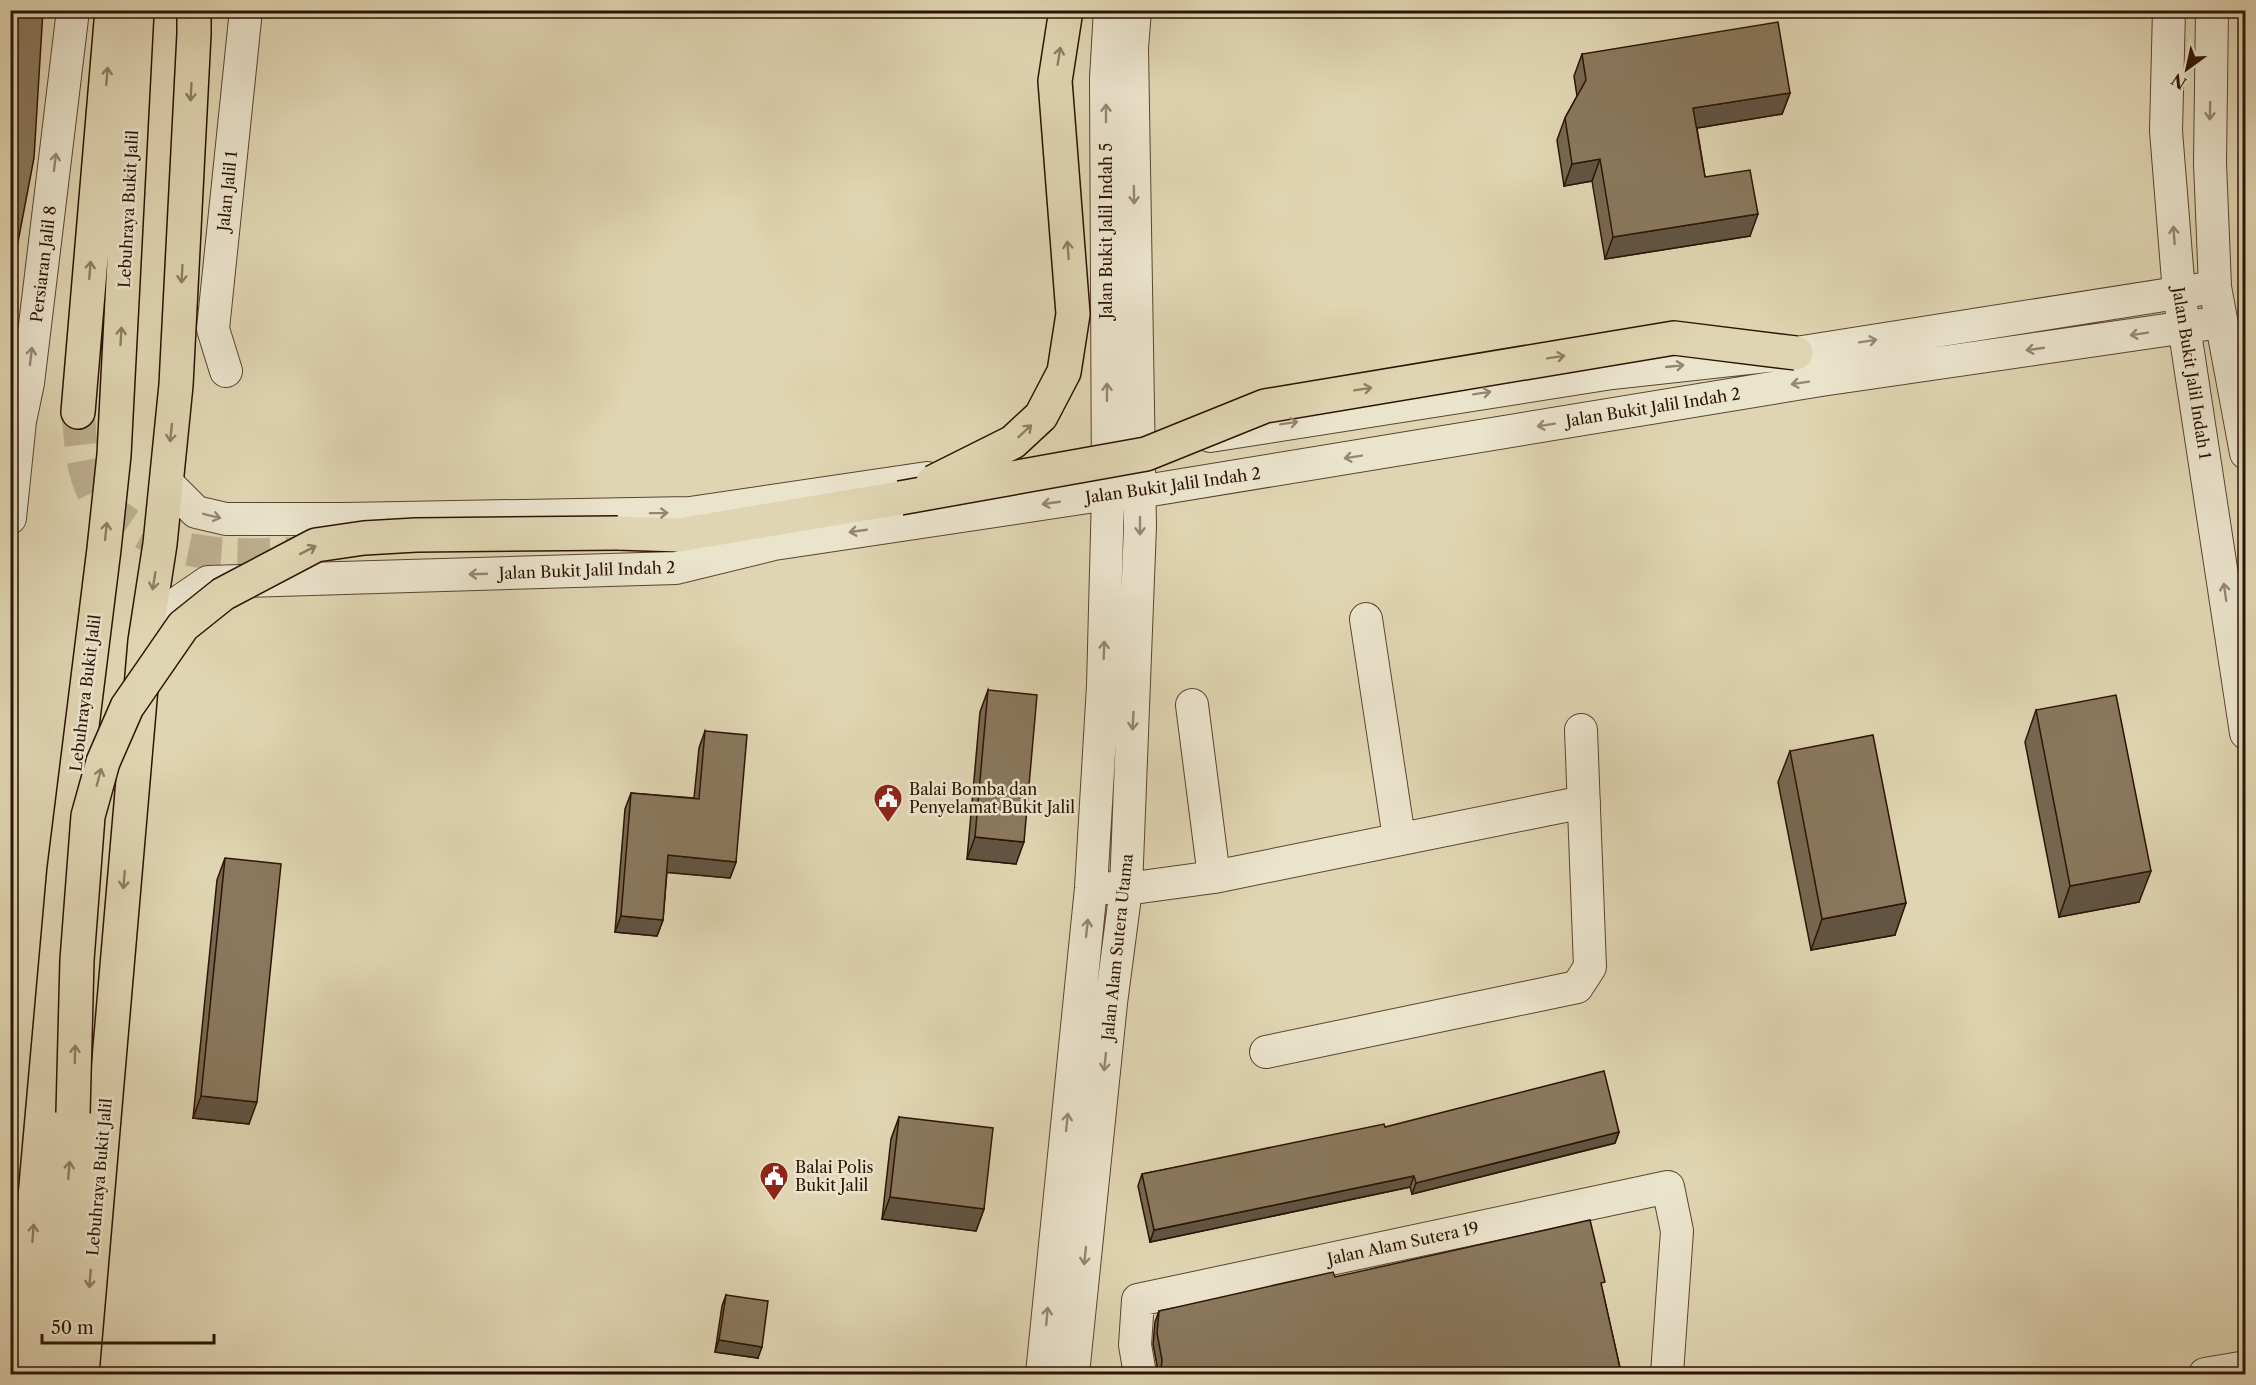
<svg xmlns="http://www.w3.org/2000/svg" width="2256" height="1385" font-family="'Libre Caslon Text',serif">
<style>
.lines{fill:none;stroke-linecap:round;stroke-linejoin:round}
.highway-tunnel{stroke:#bcae8f;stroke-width:33;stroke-dasharray:33 16;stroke-linecap:butt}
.minor-casing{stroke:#594430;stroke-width:34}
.highway-casing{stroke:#2c1304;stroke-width:36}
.minor{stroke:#ebe4cd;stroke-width:32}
.highway{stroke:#e0d5b2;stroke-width:33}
.highway-bridge-casing{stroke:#2c1304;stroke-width:36;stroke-linecap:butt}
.highway-bridge{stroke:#e0d5b2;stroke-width:33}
.wall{fill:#776751;stroke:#2c1304;stroke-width:1.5}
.shaded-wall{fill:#615442;stroke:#2c1304;stroke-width:1.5}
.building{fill:#8a785e;stroke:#2c1304;stroke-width:1.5}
.oneway{stroke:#8f7e64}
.oneway2{stroke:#958673}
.labels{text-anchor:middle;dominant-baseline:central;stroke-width:5;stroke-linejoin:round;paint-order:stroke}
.street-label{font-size:16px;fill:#2c1304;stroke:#ebe4cd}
.poi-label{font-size:16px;fill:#2c1304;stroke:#ebe4cd;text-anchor:start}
</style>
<rect width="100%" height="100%" fill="#e0d5b2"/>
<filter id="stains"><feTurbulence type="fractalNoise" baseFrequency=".00333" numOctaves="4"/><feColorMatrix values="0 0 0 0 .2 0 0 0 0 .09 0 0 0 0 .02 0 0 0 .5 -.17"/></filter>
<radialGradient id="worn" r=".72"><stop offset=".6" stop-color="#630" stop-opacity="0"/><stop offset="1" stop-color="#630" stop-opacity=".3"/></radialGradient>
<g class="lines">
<path class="highway-tunnel" d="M 78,412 C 81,442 81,474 98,500 C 103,508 116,514 123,520 C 179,562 242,555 308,553"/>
<g class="minor-casing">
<path id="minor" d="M 2169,10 L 2166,131 L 2179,293 L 2246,733
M 2212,10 L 2210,163 L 2215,287 L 2246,453
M 226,371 L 213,329 L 246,10
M 1210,436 L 1612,373 L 1796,353 L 2215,287
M 166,482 L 196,512 L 226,519 L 344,519 L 690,513 L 927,478
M 10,518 L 20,421 L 28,383 L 73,10
M 1366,619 L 1399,838
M 145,641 L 170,608 L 208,582 L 676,568 L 774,544 L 1108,494 L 1139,492 L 1821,380 L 2221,322
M 1192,705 L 1214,877
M 1107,888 L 1126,889 L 1214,877 L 1584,802
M 1266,1052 L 1577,987 L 1590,967 L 1581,730
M 1042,1374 L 1091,888 L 1103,686 L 1108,494 L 1106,78 L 1110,10
M 1073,1374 L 1111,1003 L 1126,889 L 1140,526 L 1132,48 L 1135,10
M 1140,1374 L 1135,1345 L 1138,1300 L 1668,1187 L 1677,1231 L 1667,1374
M 2205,1374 L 2246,1367"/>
</g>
<g class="highway-casing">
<path id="highway" d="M 78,412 L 112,10
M 618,533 L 679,535 L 900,498
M 27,1374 L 28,1313 L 35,1197 L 64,871 L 104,549 L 114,455 L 137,10
M 51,1374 L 73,1113
M 82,1374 L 145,641 L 160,544 L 176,385 L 194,34 L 194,10"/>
</g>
<use href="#minor" class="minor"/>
<use href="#highway" class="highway"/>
<g class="highway-bridge-casing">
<path id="highway-bridge" d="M 933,482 L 1013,442 L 1041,416 L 1064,372 L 1073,314 L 1055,81 L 1066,10
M 900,498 L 1146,454 L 1265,406 L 1674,338 L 1796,353
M 73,1113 L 77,960 L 88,816 L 103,762 L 127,707 L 183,626 L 223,594 L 316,545 L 364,538 L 416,535 L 618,533"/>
</g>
<use href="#highway-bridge" class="highway-bridge"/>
</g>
<path class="wall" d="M 1582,54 L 1790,93 L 1782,114 L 1697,128 L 1705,177 L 1750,236 L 1605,259 L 1592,181 L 1564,186 L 1557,140 L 1565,118 L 1577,96 L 1574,76 Z
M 988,690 L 1016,864 L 967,859 L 980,712 Z
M 2036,710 L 2139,902 L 2059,917 L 2025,742 Z
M 705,731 L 736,862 L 730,878 L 667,872 L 663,920 L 657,936 L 615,932 L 625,809 L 631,793 L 694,798 L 699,748 Z
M 1790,751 L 1895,935 L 1811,950 L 1778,782 Z
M 225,858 L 249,1124 L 193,1118 L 217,880 Z
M 899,1117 L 984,1209 L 976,1231 L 882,1219 L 891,1139 Z
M 1385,1127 L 1619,1132 L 1615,1143 L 1412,1194 L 1410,1187 L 1150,1242 L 1138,1186 L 1142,1174 Z
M 1335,1277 L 1602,1289 L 1620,1368 L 1618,1374 L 1157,1374 L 1158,1371 L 1153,1344 L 1155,1322 L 1159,1311 Z
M 726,1295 L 758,1358 L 715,1352 L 722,1306 Z"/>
<path class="shaded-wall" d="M 1790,93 L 1782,114 L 1685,130 L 1693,108 Z
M 1600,159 L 1592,181 L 1564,186 L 1572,164 Z
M 1758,214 L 1750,236 L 1605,259 L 1613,237 Z
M 975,837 L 1024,842 L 1016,864 L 967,859 Z
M 668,855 L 736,862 L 730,878 L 662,872 Z
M 2151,871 L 2139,902 L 2059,917 L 2070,886 Z
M 1906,903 L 1895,935 L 1811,950 L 1822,919 Z
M 621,916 L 663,920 L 657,936 L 615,932 Z
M 201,1096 L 257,1102 L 249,1124 L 193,1118 Z
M 1619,1132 L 1615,1143 L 1412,1194 L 1416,1183 Z
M 1414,1176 L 1410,1187 L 1150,1242 L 1154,1230 Z
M 890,1197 L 984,1209 L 976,1231 L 882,1219 Z
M 719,1340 L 762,1347 L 758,1358 L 715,1352 Z
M 1620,1368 L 1618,1374 L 1590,1374 Z"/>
<path class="building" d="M 10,10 L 43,10 L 34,158 L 17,247 L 10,266 Z
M 1778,22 L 1790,93 L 1693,108 L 1705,177 L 1750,170 L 1758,214 L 1613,237 L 1600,159 L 1572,164 L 1565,118 L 1586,80 L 1582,54 Z
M 988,690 L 1037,695 L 1024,842 L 975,837 Z
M 2116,695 L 2151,871 L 2070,886 L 2036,710 Z
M 705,731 L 747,735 L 736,862 L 668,855 L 663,920 L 621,916 L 631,793 L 699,799 Z
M 1873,735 L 1906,903 L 1822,919 L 1790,751 Z
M 225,858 L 281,864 L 257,1102 L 201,1096 Z
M 1604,1071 L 1619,1132 L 1416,1183 L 1414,1176 L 1154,1230 L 1142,1174 L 1384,1124 L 1385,1127 Z
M 899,1117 L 993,1128 L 984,1209 L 890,1197 Z
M 1590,1220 L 1605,1282 L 1601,1283 L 1620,1368 L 1590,1374 L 1162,1374 L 1161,1370 L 1162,1360 L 1157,1333 L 1159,1311 L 1333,1272 L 1335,1277 Z
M 726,1295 L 768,1301 L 762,1347 L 719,1340 Z"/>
<defs><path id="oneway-shaft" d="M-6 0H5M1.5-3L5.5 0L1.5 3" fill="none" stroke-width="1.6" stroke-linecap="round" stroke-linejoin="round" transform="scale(1.5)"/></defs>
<g class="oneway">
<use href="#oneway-shaft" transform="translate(1059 56) rotate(-81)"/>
<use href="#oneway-shaft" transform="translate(107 76) rotate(-85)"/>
<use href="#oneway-shaft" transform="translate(191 92) rotate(93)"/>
<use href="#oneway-shaft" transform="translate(1068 250) rotate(-94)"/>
<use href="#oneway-shaft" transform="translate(90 270) rotate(-85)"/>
<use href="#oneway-shaft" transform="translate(182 274) rotate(93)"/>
<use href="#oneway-shaft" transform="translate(121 336) rotate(-87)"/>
<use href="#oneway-shaft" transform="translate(1556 357) rotate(-9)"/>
<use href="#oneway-shaft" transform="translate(1363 389) rotate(-9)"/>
<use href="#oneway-shaft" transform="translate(1025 431) rotate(-43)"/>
<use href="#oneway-shaft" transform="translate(171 433) rotate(96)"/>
<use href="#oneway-shaft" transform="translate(106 531) rotate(-84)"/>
<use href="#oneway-shaft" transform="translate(308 550) rotate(-27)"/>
<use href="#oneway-shaft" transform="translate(154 581) rotate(99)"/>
<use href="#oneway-shaft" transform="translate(99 777) rotate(-75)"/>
<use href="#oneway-shaft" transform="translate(124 880) rotate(95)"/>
<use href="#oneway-shaft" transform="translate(75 1054) rotate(-89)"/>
<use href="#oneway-shaft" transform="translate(69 1170) rotate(-85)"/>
<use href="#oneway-shaft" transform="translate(33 1233) rotate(-86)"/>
<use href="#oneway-shaft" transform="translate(90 1279) rotate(95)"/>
</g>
<g class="oneway2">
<use href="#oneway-shaft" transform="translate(2210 111) rotate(91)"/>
<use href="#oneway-shaft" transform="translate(1106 113) rotate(-90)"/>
<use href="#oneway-shaft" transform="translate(55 162) rotate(-83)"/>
<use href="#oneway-shaft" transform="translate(1134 195) rotate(89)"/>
<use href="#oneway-shaft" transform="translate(2174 235) rotate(-94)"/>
<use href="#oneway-shaft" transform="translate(2139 334) rotate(171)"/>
<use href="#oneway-shaft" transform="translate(1868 341) rotate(-9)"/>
<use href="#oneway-shaft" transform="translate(2035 349) rotate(172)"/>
<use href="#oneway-shaft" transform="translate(31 356) rotate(-83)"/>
<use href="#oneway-shaft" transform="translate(1675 366) rotate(-6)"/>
<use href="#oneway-shaft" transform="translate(1800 383) rotate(171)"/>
<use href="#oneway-shaft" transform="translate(1107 392) rotate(-90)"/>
<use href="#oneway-shaft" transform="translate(1482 393) rotate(-9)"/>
<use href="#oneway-shaft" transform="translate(1289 423) rotate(-9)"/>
<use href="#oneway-shaft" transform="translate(1546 425) rotate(171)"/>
<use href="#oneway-shaft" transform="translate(1353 457) rotate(171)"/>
<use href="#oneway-shaft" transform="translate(1051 503) rotate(172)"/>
<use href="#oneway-shaft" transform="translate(659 513) rotate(-1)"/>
<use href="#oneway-shaft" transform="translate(212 516) rotate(14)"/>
<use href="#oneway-shaft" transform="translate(1140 526) rotate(90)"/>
<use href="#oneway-shaft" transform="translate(858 531) rotate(172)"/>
<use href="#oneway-shaft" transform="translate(478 574) rotate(178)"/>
<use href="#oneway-shaft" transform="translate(2225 592) rotate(-98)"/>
<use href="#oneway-shaft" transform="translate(1104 650) rotate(-88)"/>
<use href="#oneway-shaft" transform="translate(1133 721) rotate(93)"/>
<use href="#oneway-shaft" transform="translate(1087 928) rotate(-84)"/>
<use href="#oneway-shaft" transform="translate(1105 1062) rotate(96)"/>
<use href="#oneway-shaft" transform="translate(1067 1122) rotate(-84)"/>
<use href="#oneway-shaft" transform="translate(1085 1256) rotate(96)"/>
<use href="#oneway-shaft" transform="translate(1047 1316) rotate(-85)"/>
</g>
<defs>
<g id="civic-pin" transform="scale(1.5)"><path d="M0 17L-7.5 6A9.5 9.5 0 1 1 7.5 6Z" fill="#8f2418" stroke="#ebe4cd"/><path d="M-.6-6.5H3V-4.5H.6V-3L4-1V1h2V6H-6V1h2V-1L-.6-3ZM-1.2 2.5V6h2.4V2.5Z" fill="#fff"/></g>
</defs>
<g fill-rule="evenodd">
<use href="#civic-pin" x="888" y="798"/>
<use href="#civic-pin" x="774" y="1176"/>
</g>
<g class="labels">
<g class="street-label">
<text transform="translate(227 191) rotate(-84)">Jalan Jalil 1</text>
<text transform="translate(128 209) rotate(-87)">Lebuhraya Bukit Jalil</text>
<text transform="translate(1106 231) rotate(-90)">Jalan Bukit Jalil Indah 5</text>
<text transform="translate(43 264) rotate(-83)">Persiaran Jalil 8</text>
<text transform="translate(2192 373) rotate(81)">Jalan Bukit Jalil Indah 1</text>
<text transform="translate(1653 407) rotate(-9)">Jalan Bukit Jalil Indah 2</text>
<text transform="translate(1173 485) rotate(-8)">Jalan Bukit Jalil Indah 2</text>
<text transform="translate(587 570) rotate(-2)">Jalan Bukit Jalil Indah 2</text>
<text transform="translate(85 693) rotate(-83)">Lebuhraya Bukit Jalil</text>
<text transform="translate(1117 947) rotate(-84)">Jalan Alam Sutera Utama</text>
<text transform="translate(99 1177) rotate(-85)">Lebuhraya Bukit Jalil</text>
<text transform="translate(1403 1243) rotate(-12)">Jalan Alam Sutera 19</text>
</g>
<g class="poi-label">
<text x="909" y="789">Balai Bomba dan<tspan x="909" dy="18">Penyelamat Bukit Jalil</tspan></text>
<text x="795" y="1167">Balai Polis<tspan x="795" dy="18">Bukit Jalil</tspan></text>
</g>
</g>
<rect width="2256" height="1385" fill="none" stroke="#e0d5b2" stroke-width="36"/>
<rect x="12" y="12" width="2232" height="1361" fill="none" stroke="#2c1304" stroke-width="3"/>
<rect x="18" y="18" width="2220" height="1349" fill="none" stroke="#2c1304" stroke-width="1.5"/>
<g transform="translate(2187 69) rotate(213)" stroke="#ebe4cd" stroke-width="4.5" paint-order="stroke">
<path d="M0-4.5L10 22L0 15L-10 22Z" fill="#2c1304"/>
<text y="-9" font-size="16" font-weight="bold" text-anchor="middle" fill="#2c1304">N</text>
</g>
<path d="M42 1334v9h172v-9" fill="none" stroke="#2c1304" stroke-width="3"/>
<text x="51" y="1334" font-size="18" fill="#2c1304" stroke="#ebe4cd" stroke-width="4.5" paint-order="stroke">50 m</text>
<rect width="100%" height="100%" filter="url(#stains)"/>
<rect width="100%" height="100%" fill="url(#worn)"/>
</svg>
